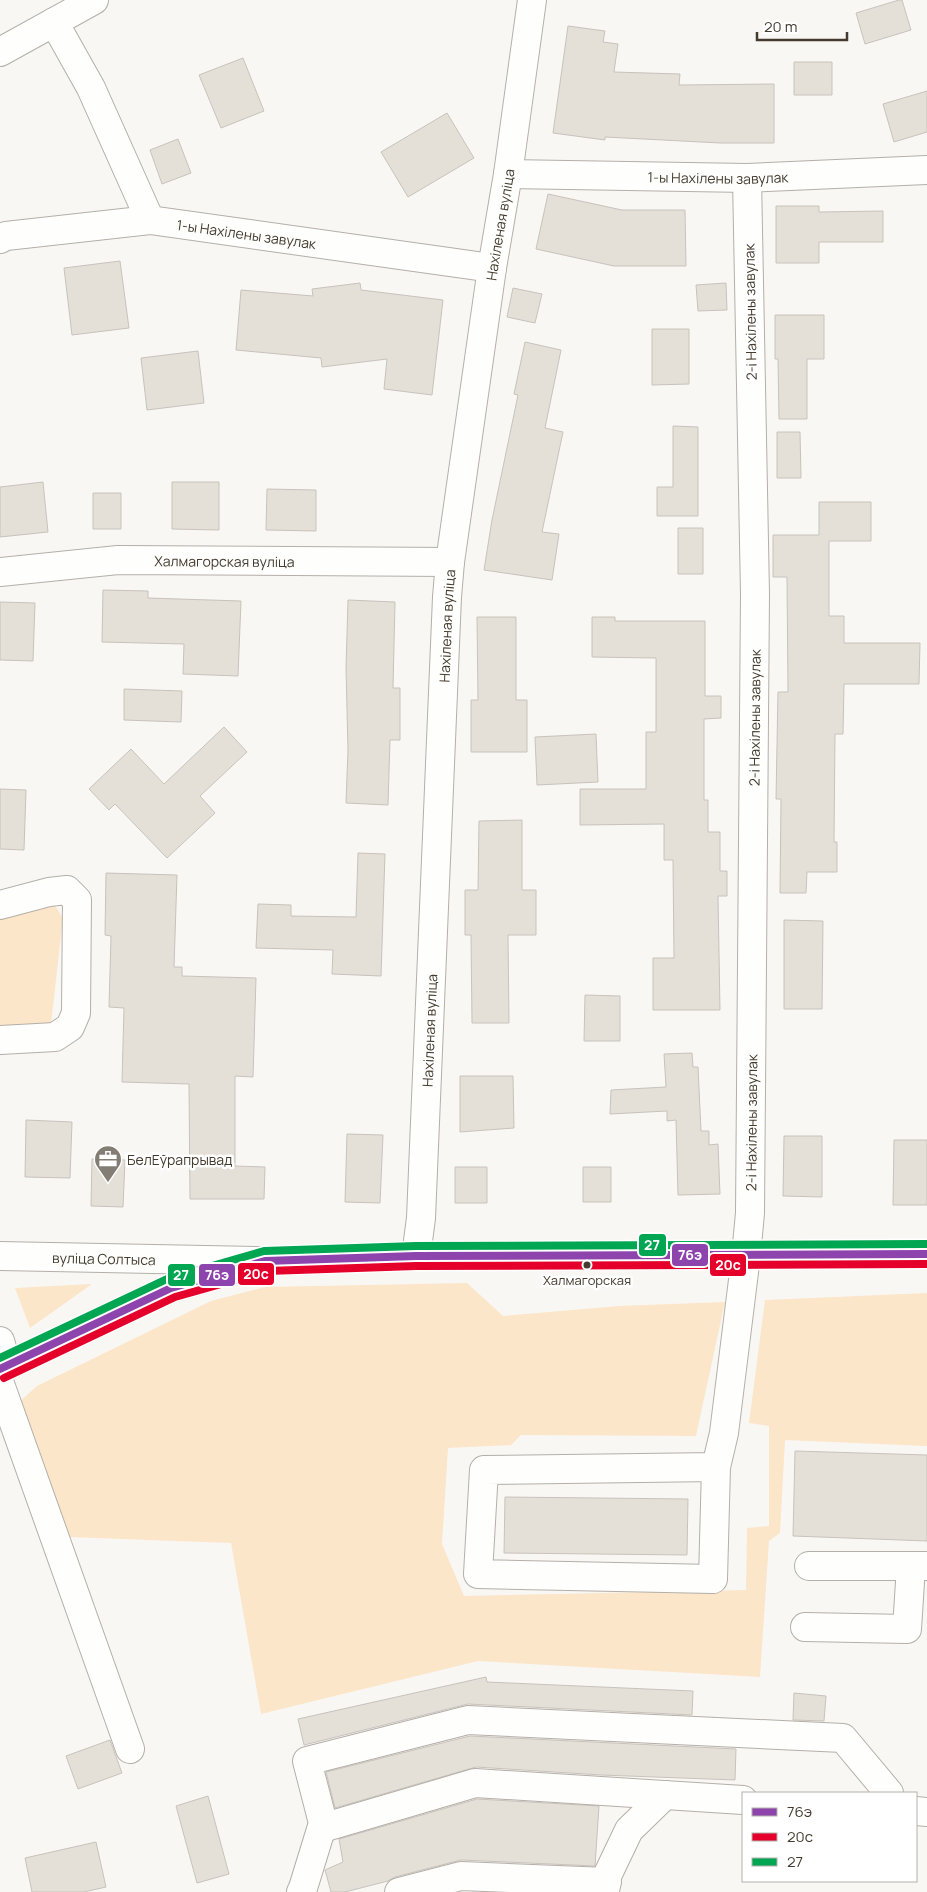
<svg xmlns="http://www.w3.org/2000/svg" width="927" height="1892" font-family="Manrope,sans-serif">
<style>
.green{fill:#fbe6c9}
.building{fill:#e4dfd7;stroke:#c8c2bb}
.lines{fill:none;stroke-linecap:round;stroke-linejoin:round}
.minor-casing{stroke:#b4afa8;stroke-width:30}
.major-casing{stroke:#b4afa8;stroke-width:30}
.minor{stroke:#fefefd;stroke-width:28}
.major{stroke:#fefefd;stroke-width:28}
.bus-1-casing{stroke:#fff;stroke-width:11}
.bus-2-casing{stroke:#fff;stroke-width:11}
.bus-3-casing{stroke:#fff;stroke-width:11}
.bus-1{stroke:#8e44ad;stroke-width:8}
.bus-2{stroke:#e4002b;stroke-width:8}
.bus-3{stroke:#00a651;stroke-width:8}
.bus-dot{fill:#443b2e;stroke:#fff;stroke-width:2}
.labels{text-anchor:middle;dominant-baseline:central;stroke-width:5;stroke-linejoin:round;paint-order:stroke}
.bus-label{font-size:13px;fill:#443b2e;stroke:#fff}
.street-label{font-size:14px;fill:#443b2e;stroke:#fff}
.poi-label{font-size:14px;fill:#443b2e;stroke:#fff;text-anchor:start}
.line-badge{stroke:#fff;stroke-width:2}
.badge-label{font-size:14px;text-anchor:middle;font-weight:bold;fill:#fff}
</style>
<rect width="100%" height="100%" fill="#f9f7f4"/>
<path class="green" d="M 54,904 L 63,918 L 51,1024 L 0,1028 L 0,914 Z
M 467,1283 L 503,1316 L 619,1306 L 725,1302 L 696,1436 L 521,1435 L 511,1445 L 448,1448 L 442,1544 L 464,1596 L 746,1590 L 747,1528 L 769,1526 L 769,1426 L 749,1423 L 765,1300 L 927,1293 L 927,1446 L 785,1440 L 780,1533 L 769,1541 L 760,1677 L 478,1661 L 261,1714 L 231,1543 L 68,1537 L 18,1403 L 37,1386 L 211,1301 L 265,1287 Z
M 92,1284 L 30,1328 L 15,1288 Z"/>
<path class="building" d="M 899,0 L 902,0 L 911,30 L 865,44 L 856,13 Z
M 568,26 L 605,31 L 603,42 L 618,44 L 614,72 L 680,74 L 679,85 L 774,84 L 774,143 L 720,143 L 605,137 L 605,140 L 553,133 Z
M 243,58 L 264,111 L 221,128 L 199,75 Z
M 794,62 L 832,62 L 832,95 L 794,95 Z
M 927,91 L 927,132 L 894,142 L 883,104 Z
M 447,113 L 474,158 L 408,197 L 381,152 Z
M 178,139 L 191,173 L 162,184 L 150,150 Z
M 548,194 L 622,210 L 685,210 L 686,266 L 614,266 L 536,249 Z
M 776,206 L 819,206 L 819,212 L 883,211 L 883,242 L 819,242 L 819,263 L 776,263 Z
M 120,261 L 129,328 L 72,335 L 64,268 Z
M 360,283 L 361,290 L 443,300 L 432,395 L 384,389 L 387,359 L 322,367 L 321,358 L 236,350 L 241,290 L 313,296 L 312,289 Z
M 726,283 L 727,310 L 698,311 L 696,285 Z
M 513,288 L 542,294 L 535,323 L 507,317 Z
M 775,315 L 824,315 L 824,359 L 807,359 L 807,419 L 779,419 L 778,359 L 775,359 Z
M 652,329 L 689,329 L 689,384 L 652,385 Z
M 525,342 L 561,350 L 545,428 L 563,432 L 542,532 L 559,534 L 552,580 L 484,570 L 492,520 L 518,395 L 514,394 Z
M 198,351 L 204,403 L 147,410 L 141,358 Z
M 673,426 L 698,427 L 698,516 L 657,516 L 657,487 L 673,487 Z
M 777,432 L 800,432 L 801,478 L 777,478 Z
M 43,482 L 48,532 L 0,537 L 0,487 Z
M 172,482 L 219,482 L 219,530 L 172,529 Z
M 267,489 L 316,490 L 316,531 L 266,530 Z
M 93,493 L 121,493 L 121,529 L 93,529 Z
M 819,502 L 871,502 L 871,541 L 829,541 L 829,616 L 844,616 L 844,643 L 920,643 L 919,684 L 844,684 L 843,734 L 835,734 L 834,842 L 837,842 L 837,872 L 807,872 L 806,893 L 780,893 L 781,799 L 776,799 L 778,692 L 788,692 L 787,577 L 773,577 L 773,535 L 819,535 Z
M 678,528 L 703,528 L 703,574 L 678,574 Z
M 103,590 L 148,591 L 148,598 L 241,601 L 238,676 L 183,674 L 184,644 L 102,642 Z
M 348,600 L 395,602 L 393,688 L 400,688 L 400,740 L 390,740 L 388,805 L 346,803 L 348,750 L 346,668 Z
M 0,602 L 35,603 L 33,661 L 0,660 Z
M 477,617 L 516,617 L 516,700 L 527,700 L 527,752 L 471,752 L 471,700 L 478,700 Z
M 592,617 L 615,617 L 615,621 L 705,621 L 705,696 L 721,696 L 721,718 L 704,719 L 704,800 L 708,800 L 708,832 L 720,832 L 720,871 L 727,871 L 727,896 L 718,896 L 720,1010 L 653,1010 L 653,958 L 674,958 L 673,860 L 664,860 L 664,824 L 580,825 L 580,789 L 646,789 L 646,732 L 656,732 L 656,658 L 592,657 Z
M 124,689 L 182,691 L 181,722 L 124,720 Z
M 224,727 L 247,752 L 200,796 L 215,813 L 167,858 L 115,804 L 109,810 L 89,789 L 131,749 L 164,784 Z
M 596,734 L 598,782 L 537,785 L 535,737 Z
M 0,789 L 26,790 L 24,850 L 0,849 Z
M 522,820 L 522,890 L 536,890 L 536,935 L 508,935 L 509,1023 L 472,1023 L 471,935 L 465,935 L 465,890 L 478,890 L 479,821 Z
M 358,853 L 385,854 L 381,976 L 332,974 L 333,950 L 256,948 L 258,904 L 291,905 L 291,916 L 356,917 Z
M 106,873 L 177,875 L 174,967 L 182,967 L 182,976 L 256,978 L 253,1077 L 235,1076 L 235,1166 L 265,1167 L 264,1199 L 190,1199 L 189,1084 L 122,1082 L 124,1008 L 109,1007 L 111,936 L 105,935 Z
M 784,920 L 823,921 L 822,1009 L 784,1009 Z
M 585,995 L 620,996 L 620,1041 L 584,1041 Z
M 692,1053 L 693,1067 L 698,1067 L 701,1131 L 709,1131 L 709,1145 L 718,1144 L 720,1194 L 678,1195 L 676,1120 L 667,1121 L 667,1111 L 610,1114 L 611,1090 L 666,1087 L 664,1054 Z
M 460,1076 L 513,1076 L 514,1128 L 460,1132 Z
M 26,1120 L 72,1122 L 70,1178 L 25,1177 Z
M 347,1134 L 383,1135 L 380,1203 L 345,1202 Z
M 784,1136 L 822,1136 L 822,1197 L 783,1196 Z
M 894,1140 L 927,1140 L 927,1205 L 893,1205 Z
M 92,1159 L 125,1160 L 123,1207 L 91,1206 Z
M 455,1167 L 487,1167 L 487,1203 L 455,1203 Z
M 583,1167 L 611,1167 L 611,1202 L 583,1202 Z
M 795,1451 L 927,1455 L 927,1541 L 793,1536 Z
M 505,1497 L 688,1499 L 687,1555 L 504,1553 Z
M 486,1677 L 487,1682 L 693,1691 L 692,1715 L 468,1704 L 304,1745 L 298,1719 Z
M 794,1693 L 826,1696 L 824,1721 L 793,1720 Z
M 470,1736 L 736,1749 L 735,1780 L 601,1775 L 476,1767 L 335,1808 L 326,1772 Z
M 110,1740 L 122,1773 L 78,1789 L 66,1756 Z
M 208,1796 L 229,1874 L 197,1883 L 176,1806 Z
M 477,1799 L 599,1806 L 595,1866 L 461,1860 L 395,1877 L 388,1881 L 345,1892 L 331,1892 L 325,1870 L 343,1862 L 339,1839 Z
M 96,1842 L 106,1887 L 84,1892 L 32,1892 L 25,1858 Z"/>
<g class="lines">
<g class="minor-casing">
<g id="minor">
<path d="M 54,22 L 91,88 L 150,220"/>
<path id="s1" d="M 508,174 L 747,178 L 927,170"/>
<path id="s2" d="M 0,239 L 6,236 L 150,220 L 492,268"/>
<path id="s3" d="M 0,572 L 118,560 L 450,562"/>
<path d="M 0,905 L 49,892 L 67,890 L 77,900 L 76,1013 L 70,1027 L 55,1037 L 0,1040"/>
<path id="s4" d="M 0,1256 L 256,1261"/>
<path id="s5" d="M 416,1256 L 421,1218 L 447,597 L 450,562 L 492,268 L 508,174 L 532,0"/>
<path d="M 0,1341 L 7,1365"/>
<path d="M 0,1384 L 130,1749"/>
<path id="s6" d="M 716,1467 L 484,1470 L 478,1574 L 713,1579 L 716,1467 L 724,1433 L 746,1256 L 750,1213 L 755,594 L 747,178"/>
<path d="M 809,1566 L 927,1566"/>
<path d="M 805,1627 L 907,1629 L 911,1566"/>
<path d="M 916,1811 L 927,1812"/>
<path d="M 322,1828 L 475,1783 L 743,1800"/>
<path d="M 301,1892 L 303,1888 L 323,1823 L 307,1761 L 468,1720 L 843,1738 L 889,1793"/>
<path d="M 399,1892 L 461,1876 L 607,1882"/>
<path d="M 605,1892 L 607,1876 L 629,1830 L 665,1795"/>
</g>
</g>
<g class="major-casing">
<path id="major" d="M 0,52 L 94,0
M 0,1369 L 171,1288 L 265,1261 L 416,1256 L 927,1254"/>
</g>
<use href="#minor" class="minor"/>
<use href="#major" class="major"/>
<g class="bus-1-casing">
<path id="bus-1" d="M 0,1369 L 171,1288 L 265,1261 L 416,1256 L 927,1254"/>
</g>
<g class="bus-2-casing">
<path id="bus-2" d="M 4,1378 L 175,1297 L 267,1271 L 416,1266 L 927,1264"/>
</g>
<g class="bus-3-casing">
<path id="bus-3" d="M 0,1358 L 167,1279 L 264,1251 L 416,1246 L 927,1244"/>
</g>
<use href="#bus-1" class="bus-1"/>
<use href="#bus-2" class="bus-2"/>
<use href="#bus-3" class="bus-3"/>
</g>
<defs>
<g id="office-pin" transform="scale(1.4375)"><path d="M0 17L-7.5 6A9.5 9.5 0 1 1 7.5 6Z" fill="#837d73" stroke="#fff"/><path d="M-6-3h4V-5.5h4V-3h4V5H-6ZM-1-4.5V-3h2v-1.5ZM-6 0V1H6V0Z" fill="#fff"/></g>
</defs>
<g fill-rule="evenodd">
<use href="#office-pin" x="108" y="1159"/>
</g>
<circle class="bus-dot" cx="587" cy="1265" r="4.5"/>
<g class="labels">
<g class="bus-label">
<text x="587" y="1280">Халмагорская</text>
</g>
<g class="street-label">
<text stroke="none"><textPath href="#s1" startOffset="210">1-ы Нахілены завулак</textPath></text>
<text stroke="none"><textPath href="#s5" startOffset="1036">Нахіленая вуліца</textPath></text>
<text stroke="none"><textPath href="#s2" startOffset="249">1-ы Нахілены завулак</textPath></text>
<text transform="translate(750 312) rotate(-91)">2-і Нахілены завулак</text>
<text stroke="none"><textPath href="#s3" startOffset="225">Халмагорская вуліца</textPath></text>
<text stroke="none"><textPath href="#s5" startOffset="631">Нахіленая вуліца</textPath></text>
<text stroke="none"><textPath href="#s6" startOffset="1435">2-і Нахілены завулак</textPath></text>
<text stroke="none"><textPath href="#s5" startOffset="226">Нахіленая вуліца</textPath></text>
<text stroke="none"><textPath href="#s6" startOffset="1030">2-і Нахілены завулак</textPath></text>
<text stroke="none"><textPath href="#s4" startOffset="104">вуліца Солтыса</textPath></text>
</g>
<g class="poi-label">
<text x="127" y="1159">БелЕўрапрывад</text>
</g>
</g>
<g class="line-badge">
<rect x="638" y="1233" width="29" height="24" rx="5" fill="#00a651"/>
<rect x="671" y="1243" width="38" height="24" rx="5" fill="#8e44ad"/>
<rect x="709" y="1253" width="38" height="24" rx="5" fill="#e4002b"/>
<rect x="237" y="1262" width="38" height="24" rx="5" fill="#e4002b"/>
<rect x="198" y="1263" width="38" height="24" rx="5" fill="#8e44ad"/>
<rect x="167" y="1263" width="29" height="24" rx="5" fill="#00a651"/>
</g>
<g class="badge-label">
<text x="652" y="1250">27</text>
<text x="690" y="1260">76э</text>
<text x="728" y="1270">20с</text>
<text x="256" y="1279">20с</text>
<text x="217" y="1280">76э</text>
<text x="181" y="1280">27</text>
</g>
<rect x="742" y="1792" width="175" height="90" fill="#ffffff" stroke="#b4b1ab"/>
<rect x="752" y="1808" width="25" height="8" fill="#8e44ad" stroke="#b4b1ab"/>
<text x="787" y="1817" font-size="15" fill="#443b2e">76э</text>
<rect x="752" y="1833" width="25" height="8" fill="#e4002b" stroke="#b4b1ab"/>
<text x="787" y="1842" font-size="15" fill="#443b2e">20с</text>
<rect x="752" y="1858" width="25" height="8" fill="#00a651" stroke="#b4b1ab"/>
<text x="787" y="1867" font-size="15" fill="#443b2e">27</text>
<path d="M757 32v8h90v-8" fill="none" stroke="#443b2e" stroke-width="2.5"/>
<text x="764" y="32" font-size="15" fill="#443b2e" stroke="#ffffff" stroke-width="4" paint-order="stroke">20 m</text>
</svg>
